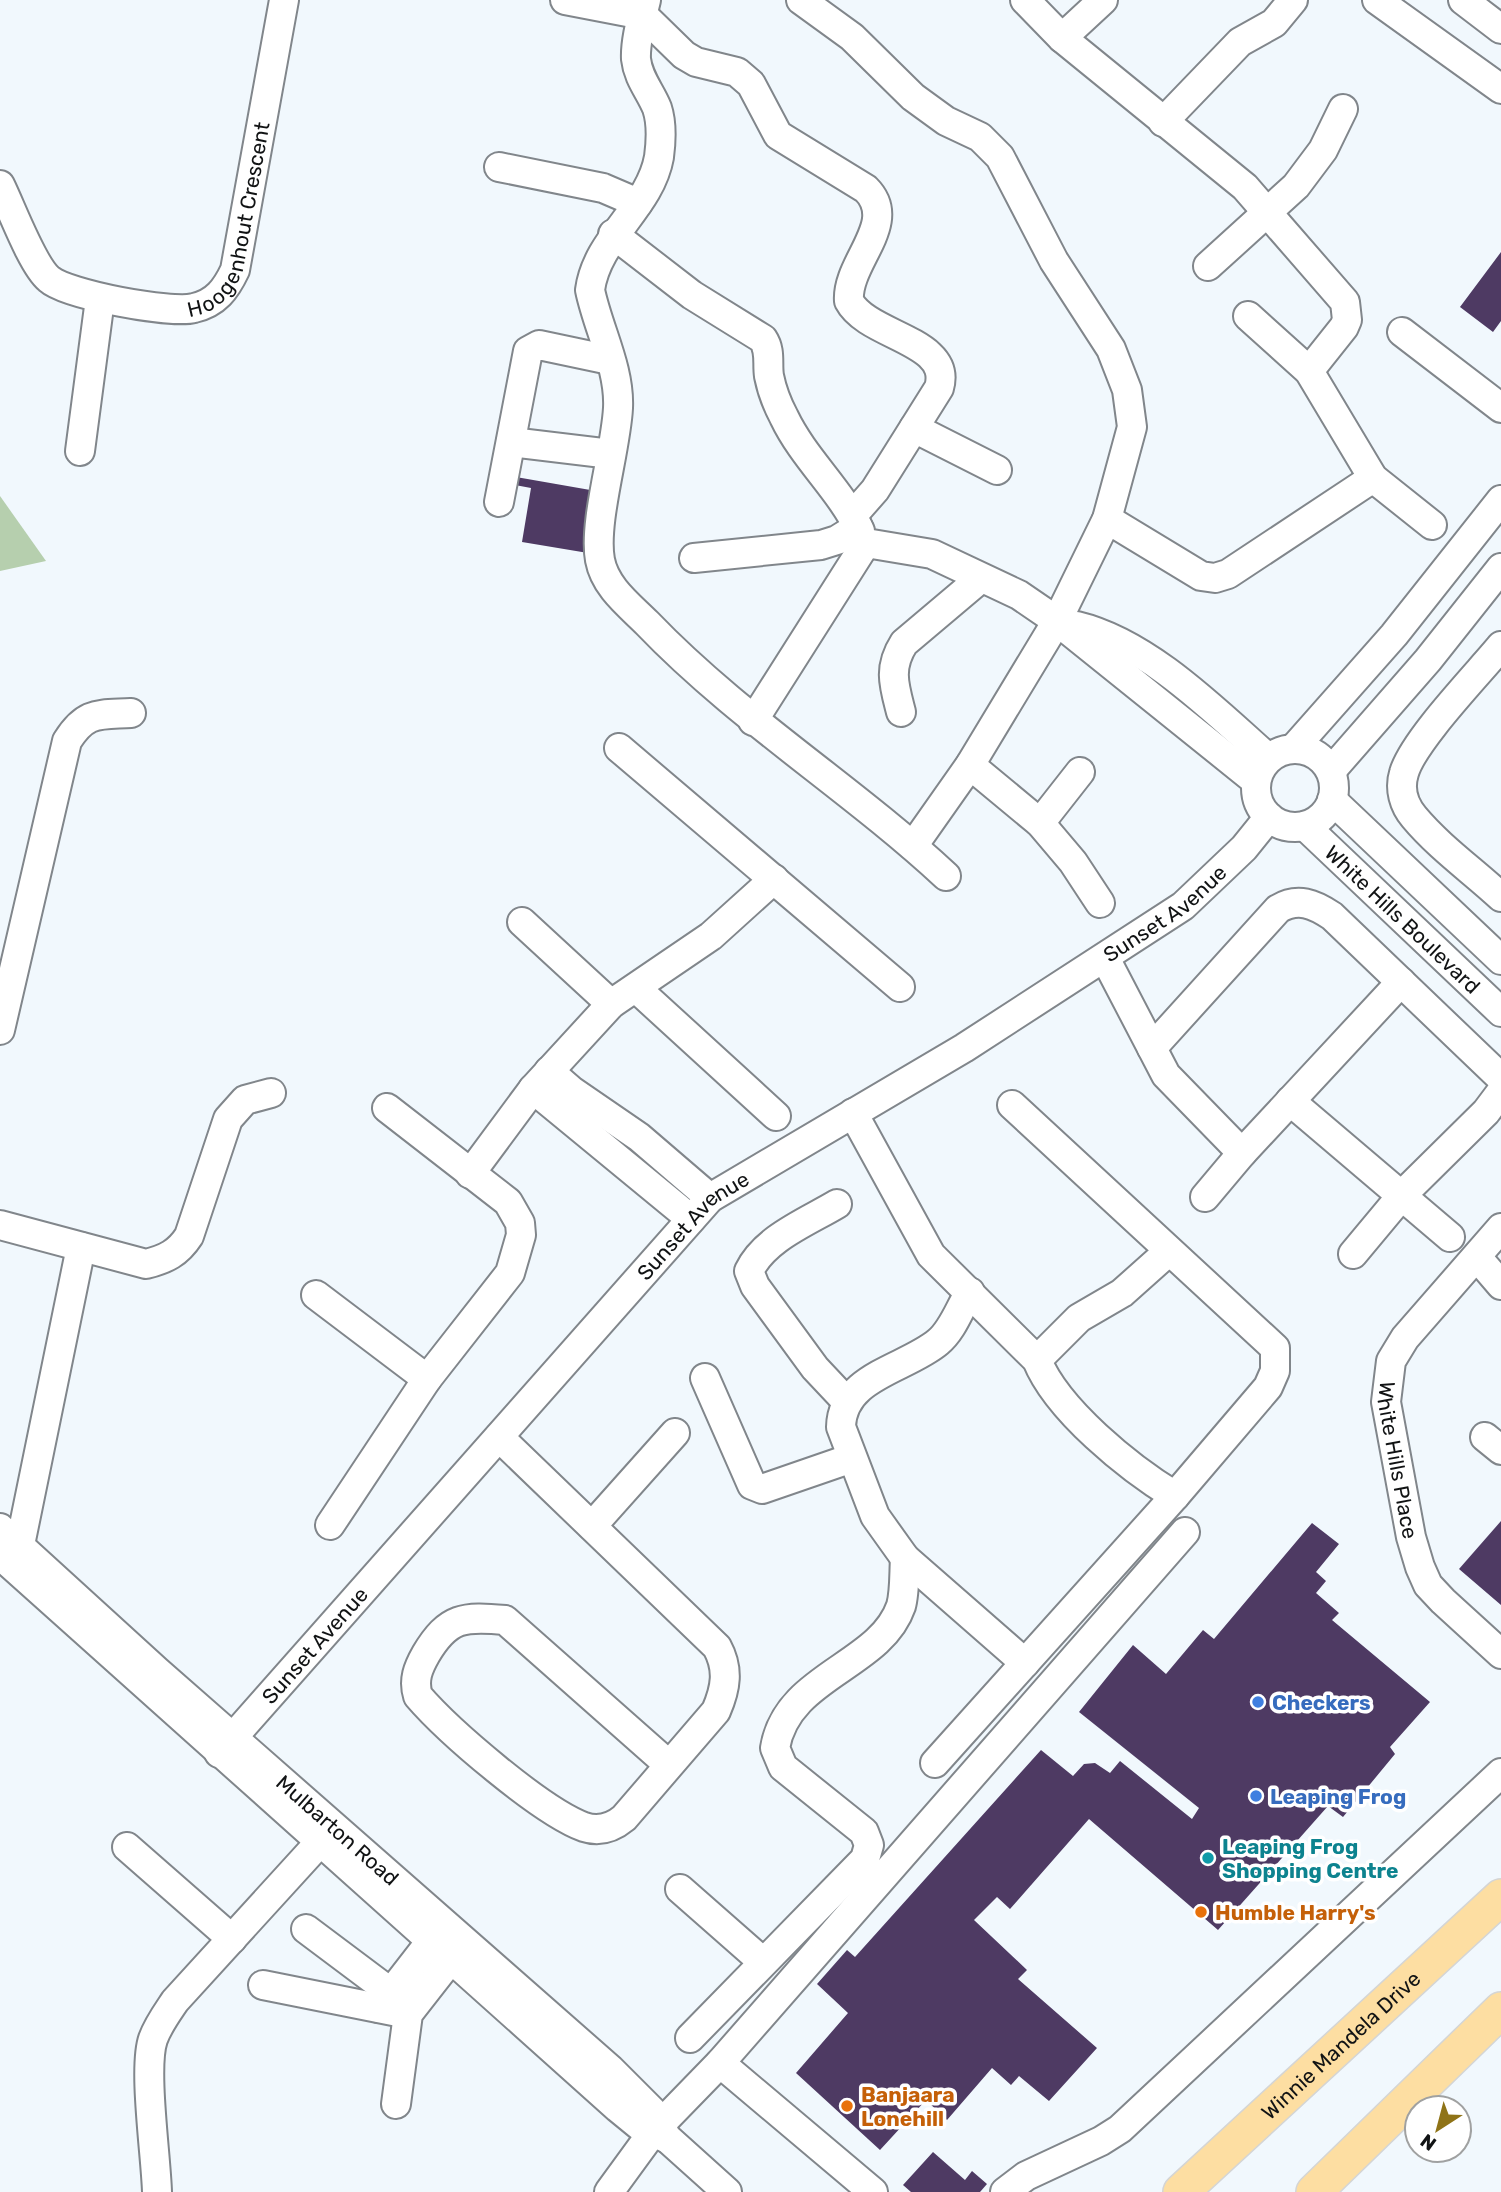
<svg xmlns="http://www.w3.org/2000/svg" width="1501" height="2192" font-family="Rubik,sans-serif">
<style>
.green{fill:#b6cfae}
.building{fill:#4e3a63}
.lines{fill:none;stroke-linecap:round;stroke-linejoin:round}
.minor-casing{stroke:#81868b;stroke-width:32}
.major-casing{stroke:#d4d5d5;stroke-width:38}
.minor{stroke:#fff;stroke-width:28}
.major{stroke:#fddea2;stroke-width:35}
.shop-dot{fill:#3f7fe0;stroke:#fff;stroke-width:2.5}
.culture-dot{fill:#0f9aa8;stroke:#fff;stroke-width:2.5}
.food-dot{fill:#e8710a;stroke:#fff;stroke-width:2.5}
.labels{text-anchor:middle;dominant-baseline:central;stroke-width:7;stroke-linejoin:round;paint-order:stroke}
.street-label{font-size:21px;fill:#111314;stroke:#fff}
.shop-label{font-size:21px;font-weight:bold;fill:#366cbe;stroke:#fff;text-anchor:start}
.culture-label{font-size:21px;font-weight:bold;fill:#0d838f;stroke:#fff;text-anchor:start}
.food-label{font-size:21px;font-weight:bold;fill:#c56008;stroke:#fff;text-anchor:start}
</style>
<rect width="100%" height="100%" fill="#f1f8fd"/>
<path class="green" d="M 0,496 L 46,561 L 0,571 Z"/>
<path class="building" d="M 1501,252 L 1501,321 L 1493,332 L 1460,307 Z
M 516,477 L 596,491 L 594,554 L 522,542 L 531,488 L 515,485 Z
M 1501,1521 L 1501,1605 L 1459,1569 Z
M 1312,1523 L 1339,1544 L 1316,1572 L 1326,1581 L 1316,1593 L 1339,1613 L 1332,1620 L 1430,1702 L 1390,1747 L 1395,1754 L 1343,1817 L 1328,1806 L 1218,1930 L 1089,1819 L 1010,1909 L 997,1897 L 974,1920 L 1027,1970 L 1018,1979 L 1097,2048 L 1049,2101 L 1019,2076 L 1011,2085 L 992,2068 L 947,2120 L 926,2100 L 880,2150 L 796,2073 L 848,2013 L 817,1984 L 847,1950 L 855,1957 L 1041,1750 L 1073,1776 L 1084,1764 L 1095,1763 L 1110,1773 L 1120,1761 L 1192,1819 L 1199,1808 L 1079,1712 L 1133,1645 L 1166,1674 L 1203,1630 L 1214,1639 Z
M 933,2152 L 965,2180 L 972,2171 L 987,2184 L 980,2192 L 911,2192 L 903,2185 Z"/>
<g class="lines">
<g class="minor-casing">
<g id="minor">
<path d="M 565,0 L 643,15 L 684,55 L 696,62 L 737,72 L 751,84 L 778,135 L 866,189 C 900,223 846,262 849,301 C 868,337 953,340 939,388 L 875,490 L 853,515"/>
<path d="M 646,0 C 642,17 635,41 636,59 C 638,78 650,91 657,108 C 662,123 661,142 659,157 C 650,208 597,238 590,290 C 598,329 620,368 618,408 C 616,450 593,522 600,560 C 605,587 629,605 647,623 C 738,718 850,787 946,876"/>
<path d="M 801,0 L 852,37 L 913,97 L 946,121 L 980,137 L 1000,157 L 1054,261 L 1111,349 L 1127,390 L 1132,427 L 1107,519 L 1057,621 L 970,765 L 913,846"/>
<path d="M 1025,0 L 1062,38 L 1245,187 L 1345,302 L 1347,320 L 1344,327 L 1309,371"/>
<path d="M 1377,0 L 1501,89"/>
<path d="M 1463,0 L 1501,29"/>
<path d="M 1062,38 L 1103,0"/>
<path d="M 1163,122 L 1240,42 L 1274,23 L 1293,0"/>
<path d="M 499,167 L 603,188 L 638,203"/>
<path id="s1" d="M 0,185 C 11,207 32,265 49,279 C 67,295 172,314 194,308 C 216,303 226,289 235,270 L 284,0"/>
<path d="M 613,234 L 692,295 L 763,339 C 771,351 767,363 769,376 C 772,391 777,404 784,417 C 804,459 840,489 860,531"/>
<path d="M 1208,266 L 1296,186 L 1323,150 L 1343,109"/>
<path d="M 1248,316 L 1309,371 L 1373,478 L 1432,525"/>
<path d="M 1402,332 L 1501,408"/>
<path d="M 914,428 L 997,470"/>
<path d="M 511,442 L 611,454"/>
<path d="M 80,451 L 100,299"/>
<path d="M 499,502 L 528,351 L 539,345 L 610,360"/>
<path d="M 1107,519 L 1201,576 L 1215,578 L 1228,574 L 1373,478"/>
<path d="M 866,543 L 932,554 L 1019,595 L 1057,621 L 1256,781"/>
<path d="M 694,558 L 821,545 L 837,540 L 858,527"/>
<path d="M 1077,626 C 1148,643 1215,711 1268,758"/>
<path d="M 1501,646 C 1478,674 1413,741 1404,773 C 1399,789 1404,805 1414,817 C 1439,847 1473,871 1501,897"/>
<path d="M 901,712 C 894,685 888,668 904,643 L 981,578"/>
<path d="M 753,721 L 866,543"/>
<path d="M 619,748 L 900,987"/>
<path d="M 1294,748 L 1394,635 L 1501,500"/>
<circle cx="1295" cy="788" r="39"/>
<path d="M 970,765 L 1040,823 L 1073,862 L 1100,903"/>
<path d="M 1331,771 L 1428,660 L 1501,568"/>
<path d="M 1332,800 L 1501,960"/>
<path d="M 1040,823 L 1080,772"/>
<path id="s2" d="M 1305,826 L 1501,1012"/>
<path d="M 522,922 L 611,1004"/>
<path d="M 1105,958 L 1166,1075 L 1242,1153"/>
<path d="M 636,988 L 776,1116"/>
<path d="M 0,1030 L 67,741 C 86,711 98,715 131,713"/>
<path d="M 1152,1048 L 1278,909 C 1298,897 1314,904 1332,916 L 1501,1078"/>
<path d="M 549,1071 L 572,1091 L 639,1137 L 710,1198"/>
<path d="M 533,1089 L 691,1219"/>
<path d="M 1290,1101 L 1450,1237"/>
<path d="M 853,1113 L 931,1255 L 1037,1360 C 1057,1410 1129,1468 1175,1496"/>
<path d="M 470,1174 L 533,1089 L 611,1004 L 711,936 L 774,879"/>
<path d="M 1205,1197 L 1242,1153 L 1401,982"/>
<path d="M 837,1204 C 807,1222 765,1238 749,1271 L 755,1286 L 815,1368 L 847,1402"/>
<path d="M 0,1225 L 146,1264 C 166,1259 178,1253 189,1236 L 228,1119 L 245,1100 L 271,1093"/>
<path id="s3" d="M 1501,1228 L 1405,1338 L 1391,1361 L 1386,1402 L 1411,1537 L 1420,1567 L 1428,1585 L 1443,1601 L 1501,1654"/>
<path d="M 1353,1254 L 1403,1194 L 1486,1112 L 1501,1092"/>
<path d="M 1477,1257 L 1501,1285"/>
<path d="M 970,1292 C 960,1307 953,1330 938,1342 C 906,1369 842,1376 841,1427 L 875,1516 L 905,1558 L 1025,1663"/>
<path d="M 316,1295 L 427,1379"/>
<path d="M 1037,1360 L 1079,1318 L 1122,1293 L 1168,1252"/>
<path d="M 705,1378 L 752,1485 L 762,1489 L 852,1458"/>
<path d="M 499,1437 L 717,1647 C 729,1669 726,1688 716,1711 L 624,1818 C 612,1828 599,1832 584,1827 C 541,1811 449,1732 418,1696 C 413,1680 418,1668 426,1654 C 448,1617 464,1616 505,1620 L 669,1765"/>
<path d="M 1485,1437 L 1501,1450"/>
<path d="M 330,1525 L 427,1379 L 510,1273 L 521,1235 L 520,1223 L 508,1202 L 387,1108"/>
<path d="M 592,1526 L 675,1433"/>
<path id="s4" d="M 0,1528 L 157,1671 L 610,2069 L 652,2111 L 667,2138 L 727,2192"/>
<path d="M 0,1555 L 618,2108 L 640,2126 L 666,2138"/>
<path d="M 11,1557 L 20,1545 L 81,1247"/>
<path id="s5" d="M 219,1753 L 710,1198 L 964,1048 L 1183,906 L 1244,848 L 1269,817"/>
<path d="M 935,1763 L 1175,1496 L 1268,1387 L 1275,1371 L 1275,1348 L 1012,1105"/>
<path d="M 127,1847 L 232,1939"/>
<path d="M 680,1889 L 763,1962"/>
<path d="M 306,1929 L 390,1992"/>
<path d="M 263,1985 L 408,2014"/>
<path d="M 379,2008 L 431,1941"/>
<path d="M 690,2038 L 865,1859 L 869,1845 L 864,1832 L 783,1767 L 775,1748 C 787,1675 880,1667 901,1606 C 905,1592 904,1572 905,1558"/>
<path d="M 720,2063 L 873,2192"/>
<path d="M 396,2104 L 408,2014 L 451,1959"/>
<path d="M 157,2192 C 156,2156 143,2068 153,2039 C 158,2025 167,2013 175,2001 L 320,1842"/>
<path d="M 609,2192 L 652,2133 L 720,2063 L 1185,1532"/>
<path d="M 1005,2192 L 1026,2176 L 1101,2141 L 1120,2129 L 1501,1773"/>
</g>
</g>
<g class="major-casing">
<g id="major">
<path id="s6" d="M 1181,2192 L 1501,1897"/>
<path d="M 1314,2192 L 1501,2010"/>
</g>
</g>
<use href="#minor" class="minor"/>
<use href="#major" class="major"/>
</g>
<g class="shop-dot">
<circle cx="1258" cy="1702" r="7"/>
<circle cx="1256" cy="1796" r="7"/>
</g>
<circle class="culture-dot" cx="1208" cy="1858" r="7"/>
<g class="food-dot">
<circle cx="1201" cy="1912" r="7"/>
<circle cx="847" cy="2106" r="7"/>
</g>
<g class="labels">
<g class="street-label">
<text stroke="none"><textPath href="#s1" startOffset="357">Hoogenhout Crescent</textPath></text>
<text stroke="none"><textPath href="#s5" startOffset="1278">Sunset Avenue</textPath></text>
<text stroke="none"><textPath href="#s2" startOffset="135">White Hills Boulevard</textPath></text>
<text stroke="none"><textPath href="#s5" startOffset="710">Sunset Avenue</textPath></text>
<text stroke="none"><textPath href="#s3" startOffset="273">White Hills Place</textPath></text>
<text stroke="none"><textPath href="#s5" startOffset="144">Sunset Avenue</textPath></text>
<text stroke="none"><textPath href="#s4" startOffset="453">Mulbarton Road</textPath></text>
<text stroke="none"><textPath href="#s6" startOffset="217">Winnie Mandela Drive</textPath></text>
</g>
<g class="shop-label">
<text x="1272" y="1702">Checkers</text>
<text x="1270" y="1796">Leaping Frog</text>
</g>
<g class="culture-label">
<text x="1222" y="1846">Leaping Frog<tspan x="1222" dy="24">Shopping Centre</tspan></text>
</g>
<g class="food-label">
<text x="1215" y="1912">Humble Harry's</text>
<text x="861" y="2094">Banjaara<tspan x="861" dy="24">Lonehill</tspan></text>
</g>
</g>
<g transform="translate(1438 2129) rotate(216)"><circle r="33" fill="#ffffff" stroke="#a0a1a1" stroke-width="2"/>
<path d="M0-5L12 26L0 18L-12 26Z" fill="#8f7317"/>
<text y="-10" font-size="19" font-weight="bold" text-anchor="middle" fill="#111314">N</text>
</g>
</svg>
